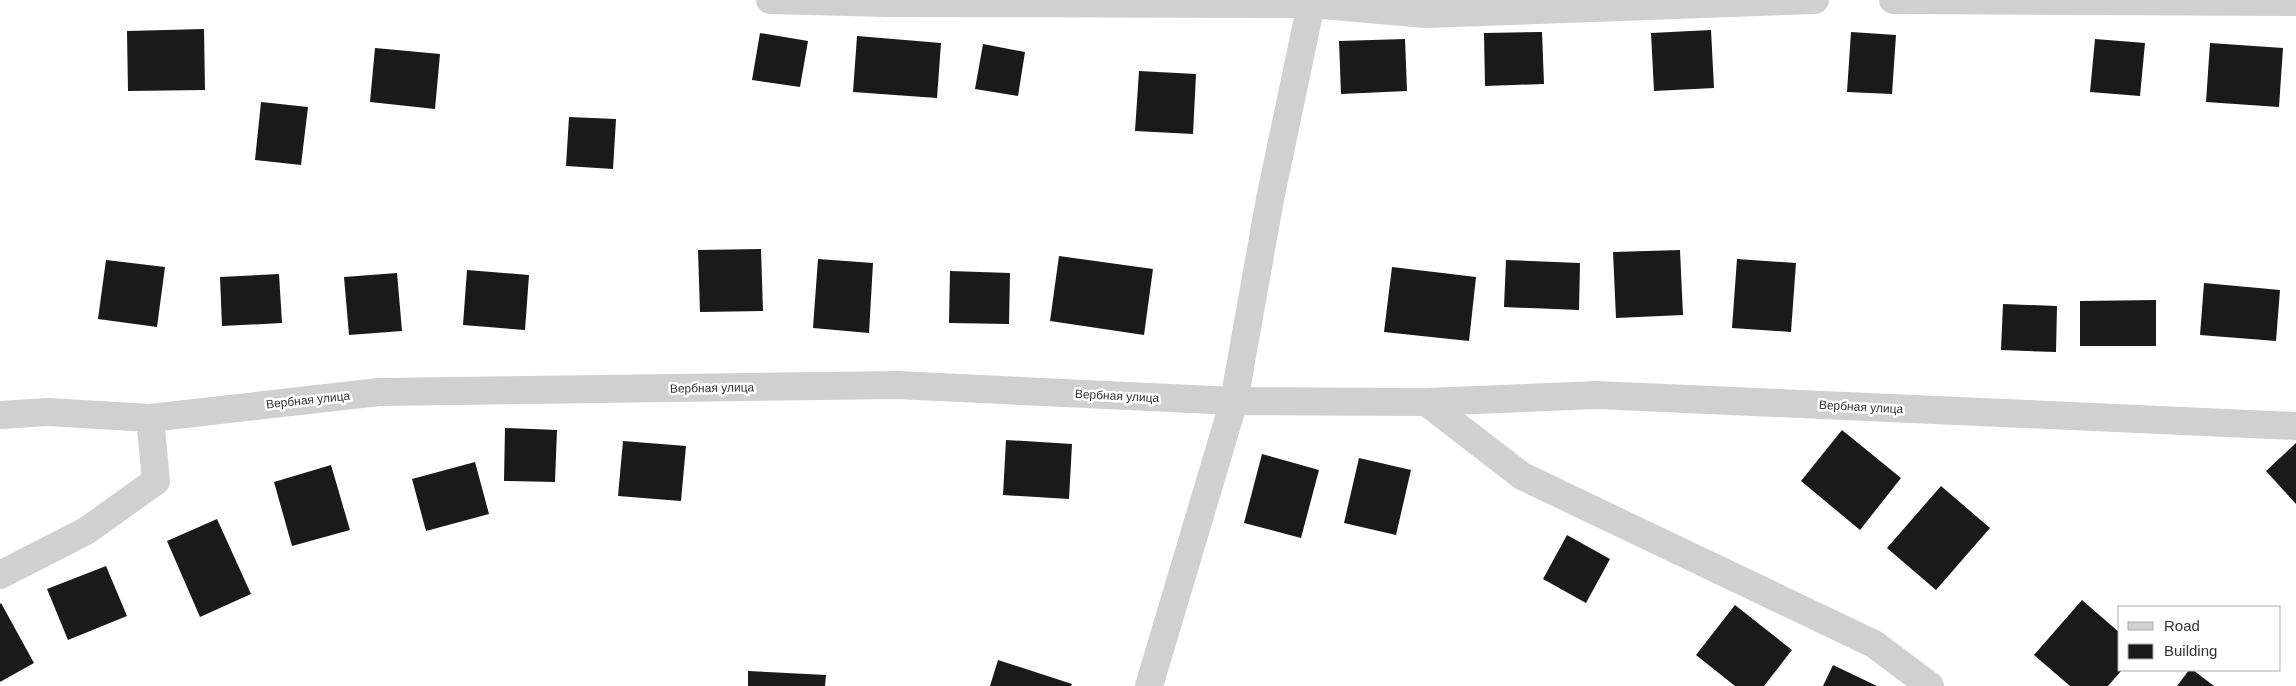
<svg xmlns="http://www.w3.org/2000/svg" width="2296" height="686" font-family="Arial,sans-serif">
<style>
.building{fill:#1a1a1a}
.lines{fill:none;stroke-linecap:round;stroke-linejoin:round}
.minor{stroke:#d0d0d0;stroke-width:28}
.labels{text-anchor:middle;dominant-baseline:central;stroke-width:5;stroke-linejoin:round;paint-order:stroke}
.street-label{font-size:12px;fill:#333;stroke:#fff}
</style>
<rect width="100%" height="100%" fill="#fff"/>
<path class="building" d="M 204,29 L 205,90 L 128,91 L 127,31 Z
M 1711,30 L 1714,88 L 1654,91 L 1651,33 Z
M 1542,32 L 1544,84 L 1485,86 L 1484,33 Z
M 1851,32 L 1896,35 L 1892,94 L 1847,92 Z
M 760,33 L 808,41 L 800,87 L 752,80 Z
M 857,36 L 941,43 L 937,98 L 853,92 Z
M 1405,39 L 1407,91 L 1341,94 L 1339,41 Z
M 2095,39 L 2145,43 L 2140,96 L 2090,92 Z
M 2210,43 L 2283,48 L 2279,107 L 2206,102 Z
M 983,44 L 1025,52 L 1018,96 L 975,89 Z
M 375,48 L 440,54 L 435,109 L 370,102 Z
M 1139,71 L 1196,74 L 1193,134 L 1135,131 Z
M 261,102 L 308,107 L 301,165 L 255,160 Z
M 569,117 L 616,119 L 613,169 L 566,166 Z
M 761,249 L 763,311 L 700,312 L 698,250 Z
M 1680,250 L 1683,315 L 1616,318 L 1613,252 Z
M 1059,256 L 1153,269 L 1144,335 L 1050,321 Z
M 818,259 L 873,263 L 869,333 L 813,328 Z
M 1737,259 L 1796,263 L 1791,332 L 1732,328 Z
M 106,260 L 165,267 L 157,327 L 98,319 Z
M 1506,260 L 1580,263 L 1579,310 L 1504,307 Z
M 1392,267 L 1476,277 L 1469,341 L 1384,332 Z
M 467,270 L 529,275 L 525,330 L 463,325 Z
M 950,271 L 1010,273 L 1009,324 L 949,323 Z
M 397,273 L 402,331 L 349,335 L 344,277 Z
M 279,274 L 282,323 L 222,326 L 220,277 Z
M 2204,283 L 2280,290 L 2276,341 L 2200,335 Z
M 2156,300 L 2156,346 L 2080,346 L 2080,301 Z
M 2003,304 L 2057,306 L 2056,352 L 2001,350 Z
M 505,428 L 557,430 L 555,482 L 504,481 Z
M 1842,430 L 1901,478 L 1860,530 L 1801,481 Z
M 1006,440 L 1072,444 L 1069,499 L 1003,495 Z
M 623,441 L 686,446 L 681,501 L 618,496 Z
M 2296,443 L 2296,504 L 2266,471 Z
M 1262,454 L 1319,470 L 1301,538 L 1244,523 Z
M 1359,458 L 1411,470 L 1396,535 L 1344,523 Z
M 475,462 L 489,514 L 426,531 L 412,479 Z
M 331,465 L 350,530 L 292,546 L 274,482 Z
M 1941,486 L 1990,528 L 1936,590 L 1887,548 Z
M 217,519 L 251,594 L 200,617 L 167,541 Z
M 1567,535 L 1610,559 L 1586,603 L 1543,579 Z
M 106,566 L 127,616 L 68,640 L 47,589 Z
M 2082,600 L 2120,633 L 2120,670 L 2122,670 L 2108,686 L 2070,686 L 2034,655 Z
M 1,603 L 34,663 L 0,682 L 0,604 Z
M 1735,605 L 1792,650 L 1764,686 L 1735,686 L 1696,655 Z
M 998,660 L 1072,684 L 1071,686 L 990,686 Z
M 1833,665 L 1877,686 L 1823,686 Z
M 2189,670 L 2193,670 L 2214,686 L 2177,686 Z
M 748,671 L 826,675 L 825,686 L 748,686 Z"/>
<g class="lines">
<path class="minor" d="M 770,0 L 887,3 L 1311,4 L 1426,14 L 1815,0
M 1893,0 L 2296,2
M 1426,402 L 1597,395 L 2296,426
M 0,415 L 48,412 L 150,418 L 379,392 L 897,385 L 1234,401 L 1426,402 L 1522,476 L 1874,644 L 1930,686
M 0,575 L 86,531 L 156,481 L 150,418
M 1149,686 L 1234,401 L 1270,199 L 1311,4"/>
</g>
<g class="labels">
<g class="street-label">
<text transform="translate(712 388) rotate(-1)">Вербная улица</text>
<text transform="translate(1117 396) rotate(3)">Вербная улица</text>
<text transform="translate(308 400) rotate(-6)">Вербная улица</text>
<text transform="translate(1861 407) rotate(3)">Вербная улица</text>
</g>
</g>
<rect x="2118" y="606" width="162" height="65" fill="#ffffff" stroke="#adadad"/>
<rect x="2128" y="622" width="25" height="8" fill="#d0d0d0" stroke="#adadad"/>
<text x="2164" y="631" font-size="15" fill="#333333">Road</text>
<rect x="2128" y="644" width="25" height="15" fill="#1a1a1a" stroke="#adadad"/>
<text x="2164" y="656" font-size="15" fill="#333333">Building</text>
</svg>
